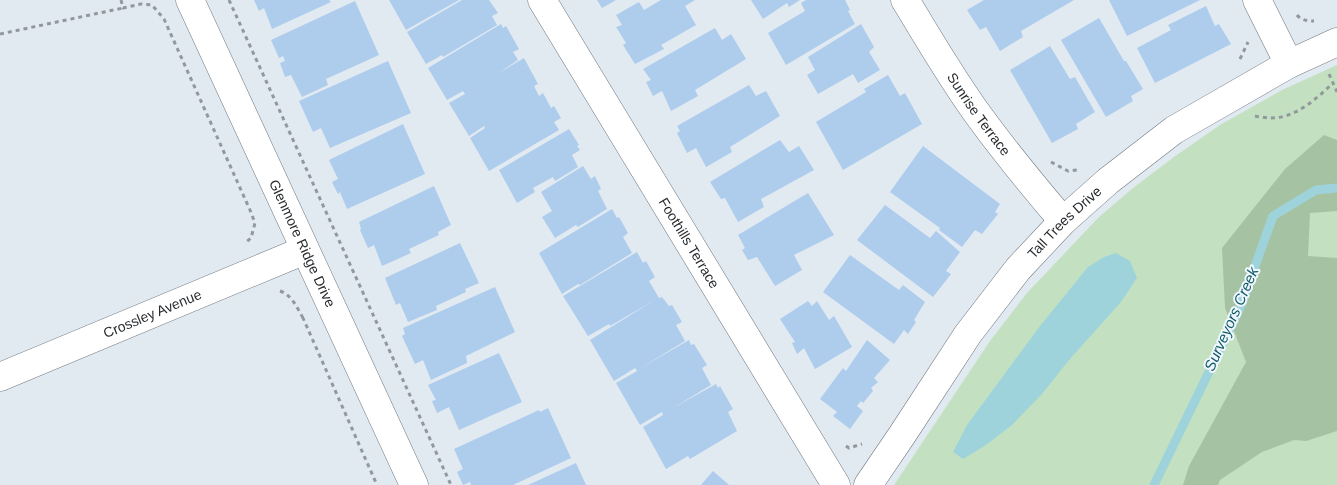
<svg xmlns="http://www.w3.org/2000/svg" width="1337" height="485" font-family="Helvetica,sans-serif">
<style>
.green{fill:#c3e1c0}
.forest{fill:#a5c3a3}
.water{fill:#9ed3db}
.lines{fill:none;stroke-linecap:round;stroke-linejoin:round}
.stream{stroke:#9ed3db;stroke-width:9}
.building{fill:#aecded}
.minor-casing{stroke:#727980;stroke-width:29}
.path{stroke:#92989e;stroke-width:3;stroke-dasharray:4 4;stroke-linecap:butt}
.minor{stroke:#fff;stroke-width:28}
.labels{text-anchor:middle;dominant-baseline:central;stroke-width:4;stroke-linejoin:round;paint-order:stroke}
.street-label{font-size:14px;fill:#292c2f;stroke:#eff6fe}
.water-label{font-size:15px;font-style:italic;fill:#115b63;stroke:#eff6fe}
</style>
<rect width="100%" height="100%" fill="#e1e9f1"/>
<path class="green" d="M 1337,65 L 1337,485 L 894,485 L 990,341 L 1027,293 L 1099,217 L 1133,188 L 1174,157 L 1220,125 L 1282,90 Z"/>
<path class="forest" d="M 1324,135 L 1337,140 L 1337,211 L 1310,213 L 1308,256 L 1337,258 L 1337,431 L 1306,441 L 1294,440 L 1262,452 L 1220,480 L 1218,485 L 1183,485 L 1189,466 L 1246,362 L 1225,308 L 1222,248 L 1285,169 Z"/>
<path class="water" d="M 1116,253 L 1130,261 L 1137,278 L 1121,302 L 1069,360 L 1042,394 L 1012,425 L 986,445 L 963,459 L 953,452 L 967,425 L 1040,326 L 1088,267 L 1104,257 Z"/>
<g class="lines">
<path class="stream" d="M 1154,485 L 1240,308 L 1273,216 L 1316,190 L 1337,188"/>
</g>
<path class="building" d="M 254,0 L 329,0 L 331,2 L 272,29 L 264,8 L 259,11 Z
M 389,0 L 459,0 L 406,30 Z
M 462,0 L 489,0 L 498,13 L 492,16 L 497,25 L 443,57 L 442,55 L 426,64 L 407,32 Z
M 597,0 L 616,0 L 602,8 Z
M 661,0 L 695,0 L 685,6 L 696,25 L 661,45 L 664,49 L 635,64 L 623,45 L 626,43 L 616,27 L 622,25 L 616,15 L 639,2 L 644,10 Z
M 751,0 L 800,0 L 789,7 L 787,3 L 763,19 Z
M 806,0 L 845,0 L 850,10 L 848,11 L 855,24 L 786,65 L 768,33 L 805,11 L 801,3 Z
M 984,0 L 1074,0 L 1021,31 L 1023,37 L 1000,51 L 986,27 L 980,30 L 967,10 Z
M 1109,0 L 1200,0 L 1127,36 Z
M 355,1 L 379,55 L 326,79 L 328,85 L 302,97 L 291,75 L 285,77 L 280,63 L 285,61 L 283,56 L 279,58 L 271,40 Z
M 1206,6 L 1215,26 L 1219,24 L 1231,44 L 1155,83 L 1137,48 L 1171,30 L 1168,25 Z
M 1099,18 L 1124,61 L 1126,61 L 1143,89 L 1131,96 L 1133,101 L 1106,117 L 1061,40 Z
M 501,24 L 503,28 L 506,26 L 519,49 L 513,52 L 518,60 L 499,73 L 524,58 L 538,84 L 534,86 L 539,96 L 543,93 L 551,108 L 554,106 L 561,118 L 554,122 L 559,130 L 489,171 L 470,138 L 485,128 L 484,126 L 469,136 L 449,103 L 465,94 L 463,91 L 447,100 L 428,68 Z
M 861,24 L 874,47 L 869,52 L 880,70 L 858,83 L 853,74 L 818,94 L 807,75 L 815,70 L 808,57 Z
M 715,28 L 722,40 L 731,34 L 746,59 L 695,90 L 698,96 L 671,111 L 662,91 L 653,96 L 646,82 L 651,80 L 643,69 Z
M 1050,46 L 1070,79 L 1075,77 L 1095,112 L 1076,124 L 1078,129 L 1052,143 L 1010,70 Z
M 388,61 L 411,113 L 330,148 L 321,128 L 313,132 L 299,101 Z
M 888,75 L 900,96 L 905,93 L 922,124 L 843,170 L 816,122 L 866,92 L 864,89 Z
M 749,85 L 756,96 L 766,91 L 780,116 L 730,147 L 732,152 L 706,167 L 696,148 L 687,153 L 677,133 L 680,131 L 677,126 Z
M 403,124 L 425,174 L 347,209 L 340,192 L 338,194 L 332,182 L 338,179 L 329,160 Z
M 569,129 L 579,145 L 577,146 L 580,150 L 572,155 L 578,167 L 555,181 L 553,177 L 533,188 L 535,192 L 517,203 L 499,170 Z
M 780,140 L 789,152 L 799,146 L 814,170 L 761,199 L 764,207 L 738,222 L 725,198 L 721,199 L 710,182 Z
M 923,146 L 1000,204 L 995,212 L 998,214 L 982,234 L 975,230 L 962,247 L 939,230 L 940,228 L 890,192 Z
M 583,166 L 591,179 L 595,176 L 601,189 L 598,191 L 607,209 L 578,227 L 576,225 L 555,238 L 542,217 L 552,211 L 541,192 Z
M 434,186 L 451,225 L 438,232 L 439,235 L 409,249 L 411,253 L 382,266 L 374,245 L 368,248 L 360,230 L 361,229 L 359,222 Z
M 808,193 L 834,235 L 794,255 L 802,270 L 775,286 L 757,257 L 748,260 L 742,250 L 745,248 L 738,235 Z
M 885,205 L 930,238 L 936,231 L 960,252 L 946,271 L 951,274 L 933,297 L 857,240 Z
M 612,209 L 617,218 L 619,217 L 628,233 L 623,237 L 632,253 L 580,285 L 578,284 L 562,294 L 539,253 Z
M 460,243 L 479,283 L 465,289 L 466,292 L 436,306 L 437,310 L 408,322 L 400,303 L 396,305 L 385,278 Z
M 637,252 L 643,263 L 646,261 L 655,277 L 649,281 L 659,298 L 662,297 L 669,306 L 672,305 L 682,322 L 676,325 L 685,341 L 639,369 L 689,340 L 691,345 L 694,344 L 707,365 L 702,368 L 711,385 L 673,408 L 716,384 L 718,388 L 720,386 L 733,409 L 728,412 L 737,431 L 690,459 L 688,456 L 666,469 L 643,427 L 663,415 L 662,412 L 640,425 L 616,383 L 637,371 L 635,368 L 614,381 L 590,340 L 655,300 L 610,326 L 609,324 L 588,336 L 563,296 Z
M 850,255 L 899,290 L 903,285 L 925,302 L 914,320 L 916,322 L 908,334 L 904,330 L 894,344 L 823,292 Z
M 495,287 L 515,332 L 466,356 L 467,363 L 431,380 L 423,360 L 415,364 L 402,336 L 405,334 L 403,328 Z
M 808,301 L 812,306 L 817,301 L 829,320 L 834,316 L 852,347 L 815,369 L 804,348 L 797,354 L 792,343 L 795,342 L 780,319 Z
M 867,340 L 890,360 L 874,378 L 878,382 L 871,388 L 873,391 L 863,403 L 861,401 L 857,406 L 863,411 L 850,429 L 833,416 L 837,412 L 820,399 L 843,368 L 846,371 Z
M 499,353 L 522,402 L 459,430 L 449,407 L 437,413 L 432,401 L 436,400 L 428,385 Z
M 548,408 L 571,458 L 513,485 L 471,485 L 470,482 L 463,485 L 457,472 L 463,469 L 454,449 L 539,410 L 540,412 Z
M 576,463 L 586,485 L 528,485 Z
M 713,471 L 729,485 L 701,485 Z"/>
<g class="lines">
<g class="minor-casing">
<g id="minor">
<path id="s1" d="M 190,0 L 414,485"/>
<path id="s2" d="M 542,0 L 836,485"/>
<path id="s3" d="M 905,0 C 929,39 952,79 979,116 C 1006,153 1034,187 1063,221"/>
<path d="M 1257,0 L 1289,64"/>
<path id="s4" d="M 0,377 L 305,250"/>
<path id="s5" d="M 868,485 L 902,435 L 968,334 L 1018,269 L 1063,221 L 1108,181 L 1174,130 L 1289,64 L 1337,42"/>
</g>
</g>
<path class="path" d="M 121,0 L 123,8 L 141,4 L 152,5 L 164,19 L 250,210 L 255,223 L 251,238 L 245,243
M 229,0 L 451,485
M 1297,15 C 1301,20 1307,21 1314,21
M 0,34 L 123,8
M 1240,59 L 1248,42
M 1329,74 L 1337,92
M 1255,116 C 1260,117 1266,118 1271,118 C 1296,118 1316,99 1333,83
M 1051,162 L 1068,171 L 1077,170
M 280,291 C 292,295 297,308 303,318
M 304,318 L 303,318 L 377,485
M 846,446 L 849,448 L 862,444"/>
<use href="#minor" class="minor"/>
</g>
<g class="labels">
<g class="street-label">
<text stroke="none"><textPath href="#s3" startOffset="136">Sunrise Terrace</textPath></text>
<text stroke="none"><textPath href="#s5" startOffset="329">Tall Trees Drive</textPath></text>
<text stroke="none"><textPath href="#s1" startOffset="268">Glenmore Ridge Drive</textPath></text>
<text stroke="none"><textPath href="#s2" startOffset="284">Foothills Terrace</textPath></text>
<text stroke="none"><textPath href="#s4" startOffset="165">Crossley Avenue</textPath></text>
</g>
<g class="water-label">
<text transform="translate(1231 319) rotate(-66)">Surveyors Creek</text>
</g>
</g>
</svg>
